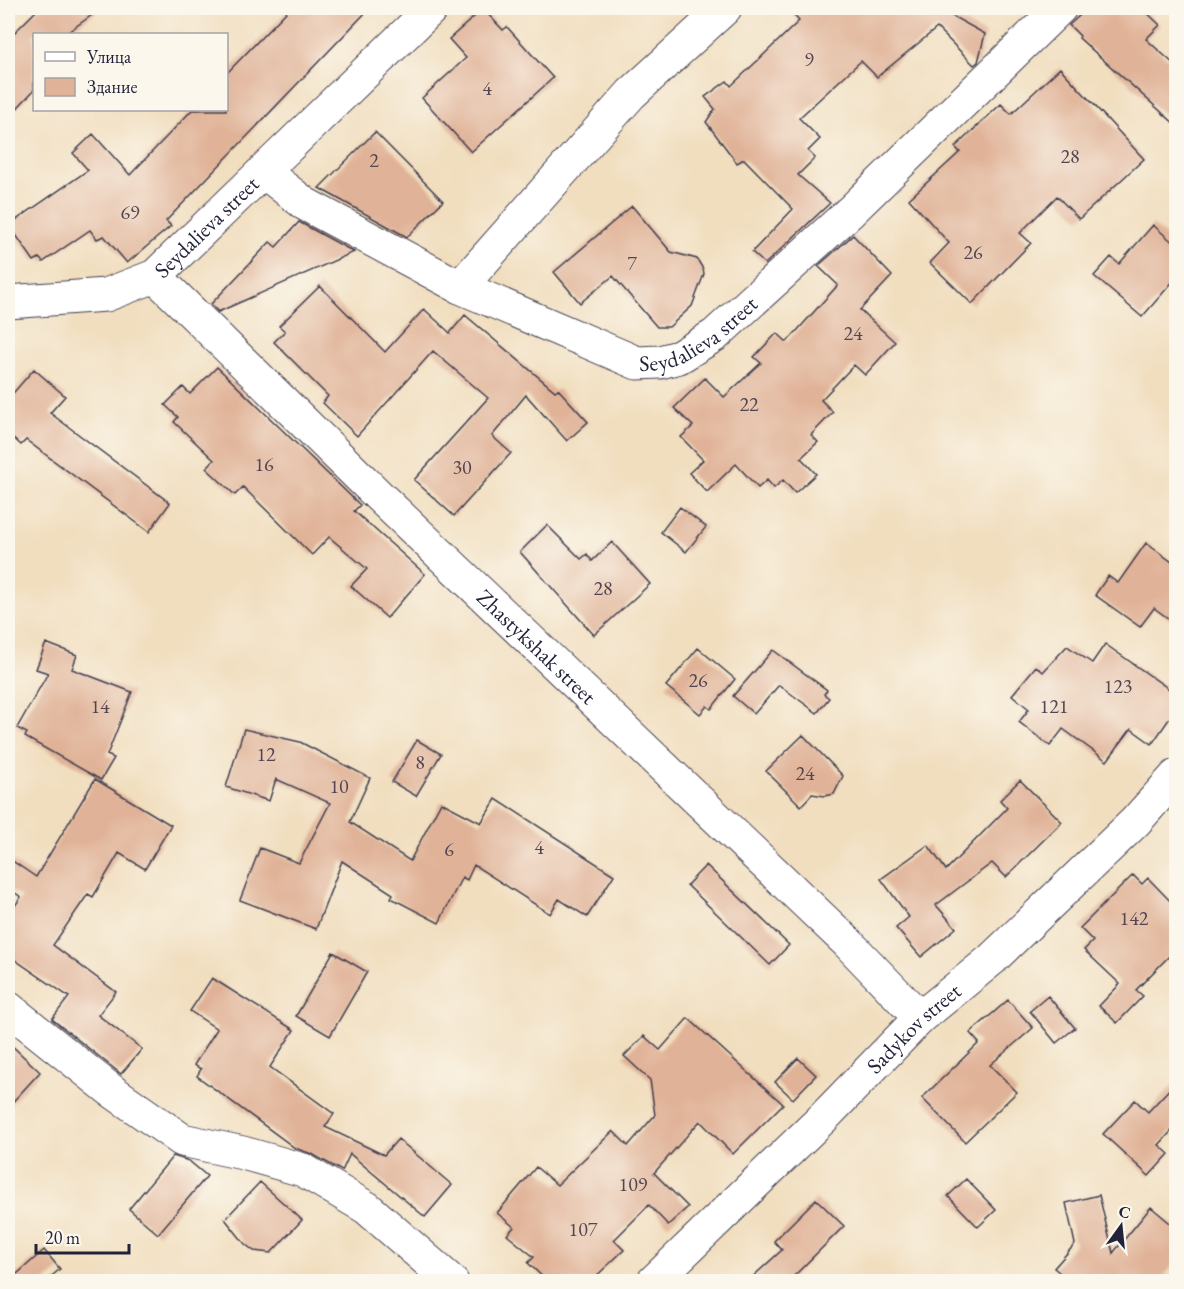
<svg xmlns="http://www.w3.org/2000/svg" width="1184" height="1289" font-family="'EB Garamond',serif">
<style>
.building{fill:#e0b297}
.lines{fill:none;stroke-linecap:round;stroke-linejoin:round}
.minor-casing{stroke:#413e4f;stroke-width:35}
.minor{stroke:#fff;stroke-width:33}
.labels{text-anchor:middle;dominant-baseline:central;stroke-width:4.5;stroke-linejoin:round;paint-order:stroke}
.number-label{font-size:20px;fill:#524652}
.street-label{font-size:22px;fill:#22223b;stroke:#fbf7ec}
</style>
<rect width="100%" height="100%" fill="#fbf7ec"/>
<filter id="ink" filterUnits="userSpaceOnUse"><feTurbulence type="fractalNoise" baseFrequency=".0167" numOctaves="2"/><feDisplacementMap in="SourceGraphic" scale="12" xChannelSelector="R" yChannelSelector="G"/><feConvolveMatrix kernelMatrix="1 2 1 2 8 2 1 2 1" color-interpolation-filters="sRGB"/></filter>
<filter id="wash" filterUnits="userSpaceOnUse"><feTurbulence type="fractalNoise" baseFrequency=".008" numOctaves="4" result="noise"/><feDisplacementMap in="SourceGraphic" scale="24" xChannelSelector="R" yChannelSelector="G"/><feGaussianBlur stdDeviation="1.35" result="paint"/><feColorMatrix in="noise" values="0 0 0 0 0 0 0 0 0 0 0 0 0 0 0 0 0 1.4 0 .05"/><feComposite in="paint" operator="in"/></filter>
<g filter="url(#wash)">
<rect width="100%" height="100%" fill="#f1debf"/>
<g id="blocks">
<path class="building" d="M 39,8 L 102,8 L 65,34 L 34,34 L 34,90 L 8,118 L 8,39 Z
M 290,8 L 370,8 L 166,221 L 171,226 L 127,263 L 104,236 L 97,239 L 90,230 L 43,262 L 39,258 L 34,261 L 9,225 L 88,170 L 73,153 L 93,134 L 130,175 L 192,110 L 226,110 L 226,74 Z
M 787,8 L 963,8 L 952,16 L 985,34 L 978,62 L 974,65 L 937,28 L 877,77 L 861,61 L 799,118 L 820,139 L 808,151 L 815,158 L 798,175 L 830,203 L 765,264 L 752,252 L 793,209 L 744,159 L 737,163 L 706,122 L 715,109 L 705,97 L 727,81 L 731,86 L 799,21 Z
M 1088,8 L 1142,8 L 1160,25 L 1146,39 L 1176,66 L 1176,125 L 1079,38 L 1080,36 L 1069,25 Z
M 483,9 L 503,30 L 507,27 L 553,78 L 471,152 L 422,98 L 466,58 L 449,39 Z
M 1060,68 L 1144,159 L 1079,219 L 1057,196 L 1020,233 L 1031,243 L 972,304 L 930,263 L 949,243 L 909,199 L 960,152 L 955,147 L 1001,104 L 1011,114 Z
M 375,132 L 443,201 L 407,237 L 319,188 Z
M 632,206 L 671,252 L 697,259 L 703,269 L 704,274 L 692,306 L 669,327 L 657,327 L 613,276 L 580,303 L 554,272 Z
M 299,222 L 354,252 L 218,312 L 211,304 L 270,242 L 276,247 Z
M 1153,225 L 1176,245 L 1176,278 L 1142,317 L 1094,276 L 1111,257 L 1119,264 Z
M 853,235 L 892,276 L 860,310 L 895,342 L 865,375 L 854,365 L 821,400 L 833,412 L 811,435 L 818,442 L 801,458 L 816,474 L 795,493 L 783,480 L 774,488 L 767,480 L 758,488 L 736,464 L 707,492 L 689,473 L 703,460 L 681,437 L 693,426 L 674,408 L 705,378 L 724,397 L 761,363 L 754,357 L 777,333 L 787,342 L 838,285 L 818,266 Z
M 320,286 L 385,352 L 424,309 L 450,333 L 465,315 L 555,391 L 558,389 L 588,422 L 567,441 L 526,395 L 492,436 L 511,453 L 454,516 L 414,480 L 488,398 L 433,351 L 357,436 L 323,403 L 328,396 L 274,342 L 285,331 L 279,326 Z
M 217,367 L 360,505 L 354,511 L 425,574 L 387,618 L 351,586 L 367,569 L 329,537 L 312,555 L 243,487 L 235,495 L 206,468 L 214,460 L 174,422 L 178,417 L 165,405 L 183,387 L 190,394 Z
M 34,369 L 65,396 L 50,413 L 170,503 L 149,532 L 26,440 L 21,445 L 8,433 L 8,399 Z
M 680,507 L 706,527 L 686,552 L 661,532 Z
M 547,525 L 581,559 L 587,554 L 592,561 L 612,542 L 650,584 L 594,635 L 520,552 Z
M 1146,543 L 1176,565 L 1176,624 L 1154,608 L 1140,627 L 1095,595 L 1108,576 L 1118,583 Z
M 46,643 L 77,655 L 72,669 L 132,692 L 107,755 L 114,758 L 101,780 L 25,737 L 27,733 L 17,728 L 48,673 L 36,669 Z
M 1105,644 L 1176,694 L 1176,709 L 1152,744 L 1131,729 L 1107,761 L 1063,729 L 1050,746 L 1019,722 L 1029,709 L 1012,695 L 1036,666 L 1043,672 L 1067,646 L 1092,663 Z
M 698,648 L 735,679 L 711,709 L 707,706 L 700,714 L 666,686 Z
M 773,650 L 827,690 L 824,694 L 829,698 L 817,713 L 779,685 L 754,714 L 733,696 Z
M 244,729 L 300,742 L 370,778 L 350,822 L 410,861 L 441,802 L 481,823 L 496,799 L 614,875 L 587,917 L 559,899 L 550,914 L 474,865 L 467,880 L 462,877 L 439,923 L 391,898 L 393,894 L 342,861 L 316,929 L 240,900 L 260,848 L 299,863 L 330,803 L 276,779 L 269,801 L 226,787 Z
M 803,735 L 843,776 L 834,794 L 825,796 L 812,794 L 801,806 L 766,771 Z
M 417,740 L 441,754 L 416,796 L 392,782 Z
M 95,779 L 171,825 L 145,869 L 119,853 L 93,897 L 88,894 L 53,945 L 116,992 L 98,1015 L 142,1049 L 121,1074 L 52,1019 L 69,997 L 8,955 L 8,916 L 21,897 L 8,888 L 8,858 L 36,877 Z
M 1020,780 L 1062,822 L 1006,877 L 992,863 L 936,905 L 956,928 L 921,957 L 896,928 L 909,917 L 881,879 L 928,845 L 946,870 L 1007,808 L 1000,800 Z
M 706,865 L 789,945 L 770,965 L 687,885 Z
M 1133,875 L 1142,884 L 1148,878 L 1176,907 L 1176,949 L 1136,990 L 1143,996 L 1117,1023 L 1099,1006 L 1120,984 L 1084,950 L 1093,941 L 1080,928 Z
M 333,952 L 367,972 L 330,1036 L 296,1016 Z
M 212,978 L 294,1030 L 270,1067 L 334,1114 L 325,1127 L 384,1155 L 398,1139 L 452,1185 L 425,1217 L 350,1154 L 342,1171 L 312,1154 L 295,1148 L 197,1076 L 201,1069 L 194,1065 L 217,1029 L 190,1011 Z
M 1048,996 L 1075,1028 L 1056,1043 L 1030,1011 Z
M 1008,1000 L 1033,1028 L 990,1065 L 1017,1092 L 965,1142 L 922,1098 L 979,1043 L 970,1033 Z
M 688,1018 L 783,1104 L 733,1154 L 700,1121 L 654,1173 L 688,1207 L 668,1225 L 649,1205 L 614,1240 L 624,1250 L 591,1281 L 547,1281 L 528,1263 L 534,1257 L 507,1235 L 514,1227 L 497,1213 L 536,1167 L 557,1185 L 613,1131 L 628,1146 L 655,1115 L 650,1080 L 624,1056 L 644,1036 L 660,1050 Z
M 8,1042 L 40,1072 L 8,1107 Z
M 798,1058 L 816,1075 L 793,1099 L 775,1082 Z
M 1176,1082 L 1176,1126 L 1159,1145 L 1169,1154 L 1149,1176 L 1103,1134 L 1135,1100 L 1148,1112 Z
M 173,1156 L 189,1161 L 207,1176 L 158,1234 L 129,1209 Z
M 966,1179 L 996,1210 L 978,1227 L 948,1196 Z
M 260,1182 L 302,1220 L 271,1253 L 254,1251 L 245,1244 L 225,1219 Z
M 1099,1195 L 1113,1253 L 1151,1207 L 1176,1228 L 1176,1262 L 1160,1281 L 1070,1281 L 1054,1268 L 1075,1244 L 1066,1203 Z
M 816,1199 L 844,1226 L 789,1281 L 748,1281 L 782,1250 L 774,1241 Z
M 44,1250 L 60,1269 L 46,1281 L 9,1281 Z"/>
</g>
</g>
<g filter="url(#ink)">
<use href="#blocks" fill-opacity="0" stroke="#413e4f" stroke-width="1.5"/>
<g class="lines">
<g class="minor-casing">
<g id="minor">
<path id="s1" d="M 264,172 L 305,204 L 460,287 L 637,363 L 660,362 L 679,357 L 715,335 L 851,211 L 1060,8"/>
<path id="s2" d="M 155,276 L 380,497 L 847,942 L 920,1018"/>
<path d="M 460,287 L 631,94 L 725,8"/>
<path id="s3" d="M 8,302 L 106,295 L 155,276 L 432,8"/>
<path d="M 8,1008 L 112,1091 L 182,1140 L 243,1153 L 303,1170 L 367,1208 L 452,1282"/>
<path id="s4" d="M 653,1282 L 823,1118 L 920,1018 L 991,960 L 1135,822 L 1176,776"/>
</g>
</g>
<use href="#minor" class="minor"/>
</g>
</g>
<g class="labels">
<g class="number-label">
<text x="809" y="59">9</text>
<text x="487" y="88">4</text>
<text x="1070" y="156">28</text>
<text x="374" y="160">2</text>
<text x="130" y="212">69</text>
<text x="973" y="252">26</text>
<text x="632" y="263">7</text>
<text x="853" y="333">24</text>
<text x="749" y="404">22</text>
<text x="264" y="464">16</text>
<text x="462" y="467">30</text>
<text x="603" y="588">28</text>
<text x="698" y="680">26</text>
<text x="1118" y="686">123</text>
<text x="100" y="706">14</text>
<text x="1054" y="706">121</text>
<text x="266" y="754">12</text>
<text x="420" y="762">8</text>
<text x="805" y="773">24</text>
<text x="339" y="786">10</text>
<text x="539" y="847">4</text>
<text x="449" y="849">6</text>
<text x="1134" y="918">142</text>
<text x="633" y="1184">109</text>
<text x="583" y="1229">107</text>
</g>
<g class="street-label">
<text stroke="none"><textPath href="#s3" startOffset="222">Seydalieva street</textPath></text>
<text stroke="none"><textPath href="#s1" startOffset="490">Seydalieva street</textPath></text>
<text stroke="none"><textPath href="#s2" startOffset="532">Zhastykshak street</textPath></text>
<text stroke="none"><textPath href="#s4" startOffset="364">Sadykov street</textPath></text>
</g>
</g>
<rect width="1184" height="1289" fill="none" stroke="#fbf7ec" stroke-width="30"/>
<rect x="33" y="33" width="195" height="78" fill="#fbf7ec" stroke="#a4a2a5" stroke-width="1.5"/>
<rect x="45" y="52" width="30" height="9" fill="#ffffff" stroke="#a4a2a5" stroke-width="1.5"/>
<text x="87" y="63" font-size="18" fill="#22223b">Улица</text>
<rect x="45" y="78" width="30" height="18" fill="#e0b297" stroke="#a4a2a5" stroke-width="1.5"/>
<text x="87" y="93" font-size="18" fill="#22223b">Здание</text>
<g transform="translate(1121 1226) rotate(15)" stroke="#fbf7ec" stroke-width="4.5" paint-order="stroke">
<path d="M0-4.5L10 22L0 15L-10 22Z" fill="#22223b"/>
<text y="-9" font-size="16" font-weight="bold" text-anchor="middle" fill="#22223b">С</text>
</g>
<path d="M36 1244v9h93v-9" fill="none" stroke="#22223b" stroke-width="3"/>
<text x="45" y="1244" font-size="18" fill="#22223b" stroke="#fbf7ec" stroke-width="4.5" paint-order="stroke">20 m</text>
</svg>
